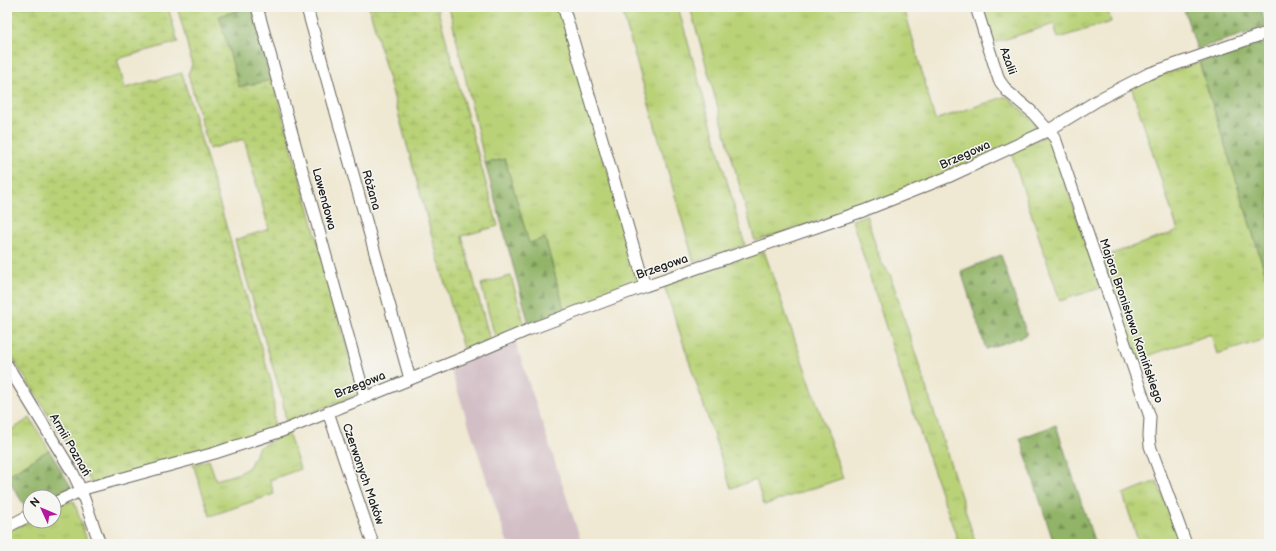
<svg xmlns="http://www.w3.org/2000/svg" width="1276" height="551" font-family="'Balsamiq Sans',sans-serif">
<style>
.industrial{fill:#d2bec5}
.grass{fill:url(#grass-tufts);stroke:#6a774a}
.forest{fill:url(#forest-firs);stroke:#576842}
.wetland{fill:url(#wetland-marsh);stroke:#6a774a}
.lines{fill:none;stroke-linecap:round;stroke-linejoin:round}
.minor-casing{stroke:#66635c;stroke-width:13}
.minor{stroke:#fff;stroke-width:11}
.labels{text-anchor:middle;dominant-baseline:central;stroke-width:3;stroke-linejoin:round;paint-order:stroke}
.street-label{font-size:12px;fill:#1c1c1c;stroke:#f6f6f2}
</style>
<defs>
<pattern id="grass-tufts" width="24" height="20" patternUnits="userSpaceOnUse"><rect width="24" height="20" fill="#b9d277"/><path d="M3 7l-1-3M5 7V3M7 7l1-3M15 17l-1-3M17 17v-4M19 17l1-3" fill="none" stroke="#9eb466"/></pattern>
<pattern id="forest-firs" width="22" height="20" patternUnits="userSpaceOnUse"><rect width="22" height="20" fill="#92b468"/><path d="M5 1l3.5 6h-7zM16 11l3.5 6h-7z" fill="#769255"/></pattern>
<pattern id="wetland-marsh" width="20" height="14" patternUnits="userSpaceOnUse"><rect width="20" height="14" fill="#b9d277"/><path d="M1 5h8M5 5V1M11 12h8M15 12V8" fill="none" stroke="#9eb466"/></pattern>
</defs>
<rect width="100%" height="100%" fill="#f6f6f2"/>
<filter id="ink" filterUnits="userSpaceOnUse"><feTurbulence type="fractalNoise" baseFrequency=".025" numOctaves="2"/><feDisplacementMap in="SourceGraphic" scale="8" xChannelSelector="R" yChannelSelector="G"/><feConvolveMatrix kernelMatrix="1 2 1 2 8 2 1 2 1" color-interpolation-filters="sRGB"/></filter>
<filter id="wash" filterUnits="userSpaceOnUse"><feTurbulence type="fractalNoise" baseFrequency=".012" numOctaves="4" result="noise"/><feDisplacementMap in="SourceGraphic" scale="16" xChannelSelector="R" yChannelSelector="G"/><feGaussianBlur stdDeviation="0.9" result="paint"/><feColorMatrix in="noise" values="0 0 0 0 0 0 0 0 0 0 0 0 0 0 0 0 0 1.4 0 .05"/><feComposite in="paint" operator="in"/></filter>
<g filter="url(#wash)">
<rect width="100%" height="100%" fill="#efe8d2"/>
<path class="industrial" d="M 515,341 L 582,544 L 508,544 L 450,368 Z"/>
<path class="grass" d="M 449,7 L 559,7 L 641,285 L 565,312 L 545,238 L 529,244 L 505,159 L 485,163 Z
M 621,7 L 678,7 L 745,245 L 694,262 Z
M 690,7 L 904,7 L 935,120 L 1007,96 L 1037,125 L 1040,130 L 1007,146 L 870,205 L 755,241 Z
M 982,7 L 1107,7 L 1111,22 L 1058,38 L 1054,24 L 993,43 Z
M 1199,62 L 1269,285 L 1269,338 L 1217,354 L 1211,334 L 1136,360 L 1102,257 L 1178,231 L 1131,86 Z
M 1046,136 L 1051,139 L 1100,288 L 1060,301 L 1011,152 Z
M 866,215 L 881,262 L 890,274 L 976,544 L 959,544 L 910,403 L 852,220 Z
M 764,251 L 843,478 L 764,505 L 756,480 L 731,488 L 664,285 Z
M 511,276 L 525,326 L 495,337 L 481,284 Z
M 30,418 L 49,450 L 7,476 L 7,433 Z
M 288,432 L 300,469 L 270,480 L 274,494 L 210,516 L 193,464 L 209,460 L 216,480 L 240,473 L 249,467 L 259,447 Z
M 1157,481 L 1181,544 L 1139,544 L 1123,494 Z
M 74,501 L 88,544 L 7,544 L 7,532 L 30,521 L 54,521 L 54,507 L 59,504 Z"/>
<path class="forest" d="M 250,7 L 253,7 L 273,80 L 239,87 L 219,16 Z
M 1183,7 L 1260,7 L 1266,27 L 1197,49 Z
M 1269,37 L 1269,285 L 1199,62 Z
M 505,159 L 529,243 L 545,238 L 565,312 L 529,324 L 485,163 Z
M 1001,255 L 1027,335 L 986,349 L 961,271 Z
M 1056,425 L 1095,544 L 1054,544 L 1020,438 Z
M 49,450 L 72,488 L 54,497 L 30,497 L 30,509 L 28,511 L 7,478 L 7,476 Z"/>
<path class="wetland" d="M 7,7 L 168,7 L 178,42 L 117,59 L 125,88 L 182,73 L 272,385 L 274,407 L 274,427 L 221,448 L 92,484 L 7,349 Z
M 177,7 L 250,7 L 219,16 L 239,87 L 273,80 L 360,394 L 286,422 L 282,398 L 235,240 L 269,229 L 244,139 L 209,149 L 188,74 L 192,65 L 186,39 Z
M 369,7 L 437,7 L 498,226 L 462,236 L 490,340 L 463,349 Z"/>
</g>
<g filter="url(#ink)">
<g class="lines">
<g class="minor-casing">
<path id="minor" d="M 257,7 L 365,397
M 976,7 L 999,80 L 1007,91 L 1031,111 L 1055,138 L 1150,417 L 1149,436 L 1150,446 L 1186,544
M 307,8 L 410,379
M 564,9 L 645,286
M 7,365 L 73,473 L 81,490 L 100,544
M 328,412 L 373,544
M 54,503 L 87,488 L 215,453 L 282,431 L 470,355 L 528,330 L 645,286 L 863,211 L 948,177 L 1049,130 L 1103,97 L 1148,74 L 1269,32
M 7,527 L 30,515"/>
</g>
<use href="#minor" class="minor"/>
</g>
</g>
<g class="labels">
<g class="street-label">
<text transform="translate(1008 61) rotate(70)">Azalii</text>
<text transform="translate(965 155) rotate(-24)">Brzegowa</text>
<text transform="translate(371 190) rotate(74)">Różana</text>
<text transform="translate(324 199) rotate(75)">Lawendowa</text>
<text transform="translate(662 267) rotate(-19)">Brzegowa</text>
<text transform="translate(1131 321) rotate(71)">Majora Bronisława Kamińskiego</text>
<text transform="translate(360 385) rotate(-22)">Brzegowa</text>
<text transform="translate(70 445) rotate(60)">Armii Poznań</text>
<text transform="translate(363 474) rotate(71)">Czerwonych Maków</text>
</g>
</g>
<rect width="1276" height="551" fill="none" stroke="#f6f6f2" stroke-width="24"/>
<g transform="translate(42 509) rotate(314)"><circle r="19" fill="#f6f6f2" stroke="#9f9f9c"/>
<path d="M0-3L7 15L0 10L-7 15Z" fill="#b5179e"/>
<text y="-6" font-size="11" font-weight="bold" text-anchor="middle" fill="#1c1c1c">N</text>
</g>
</svg>
